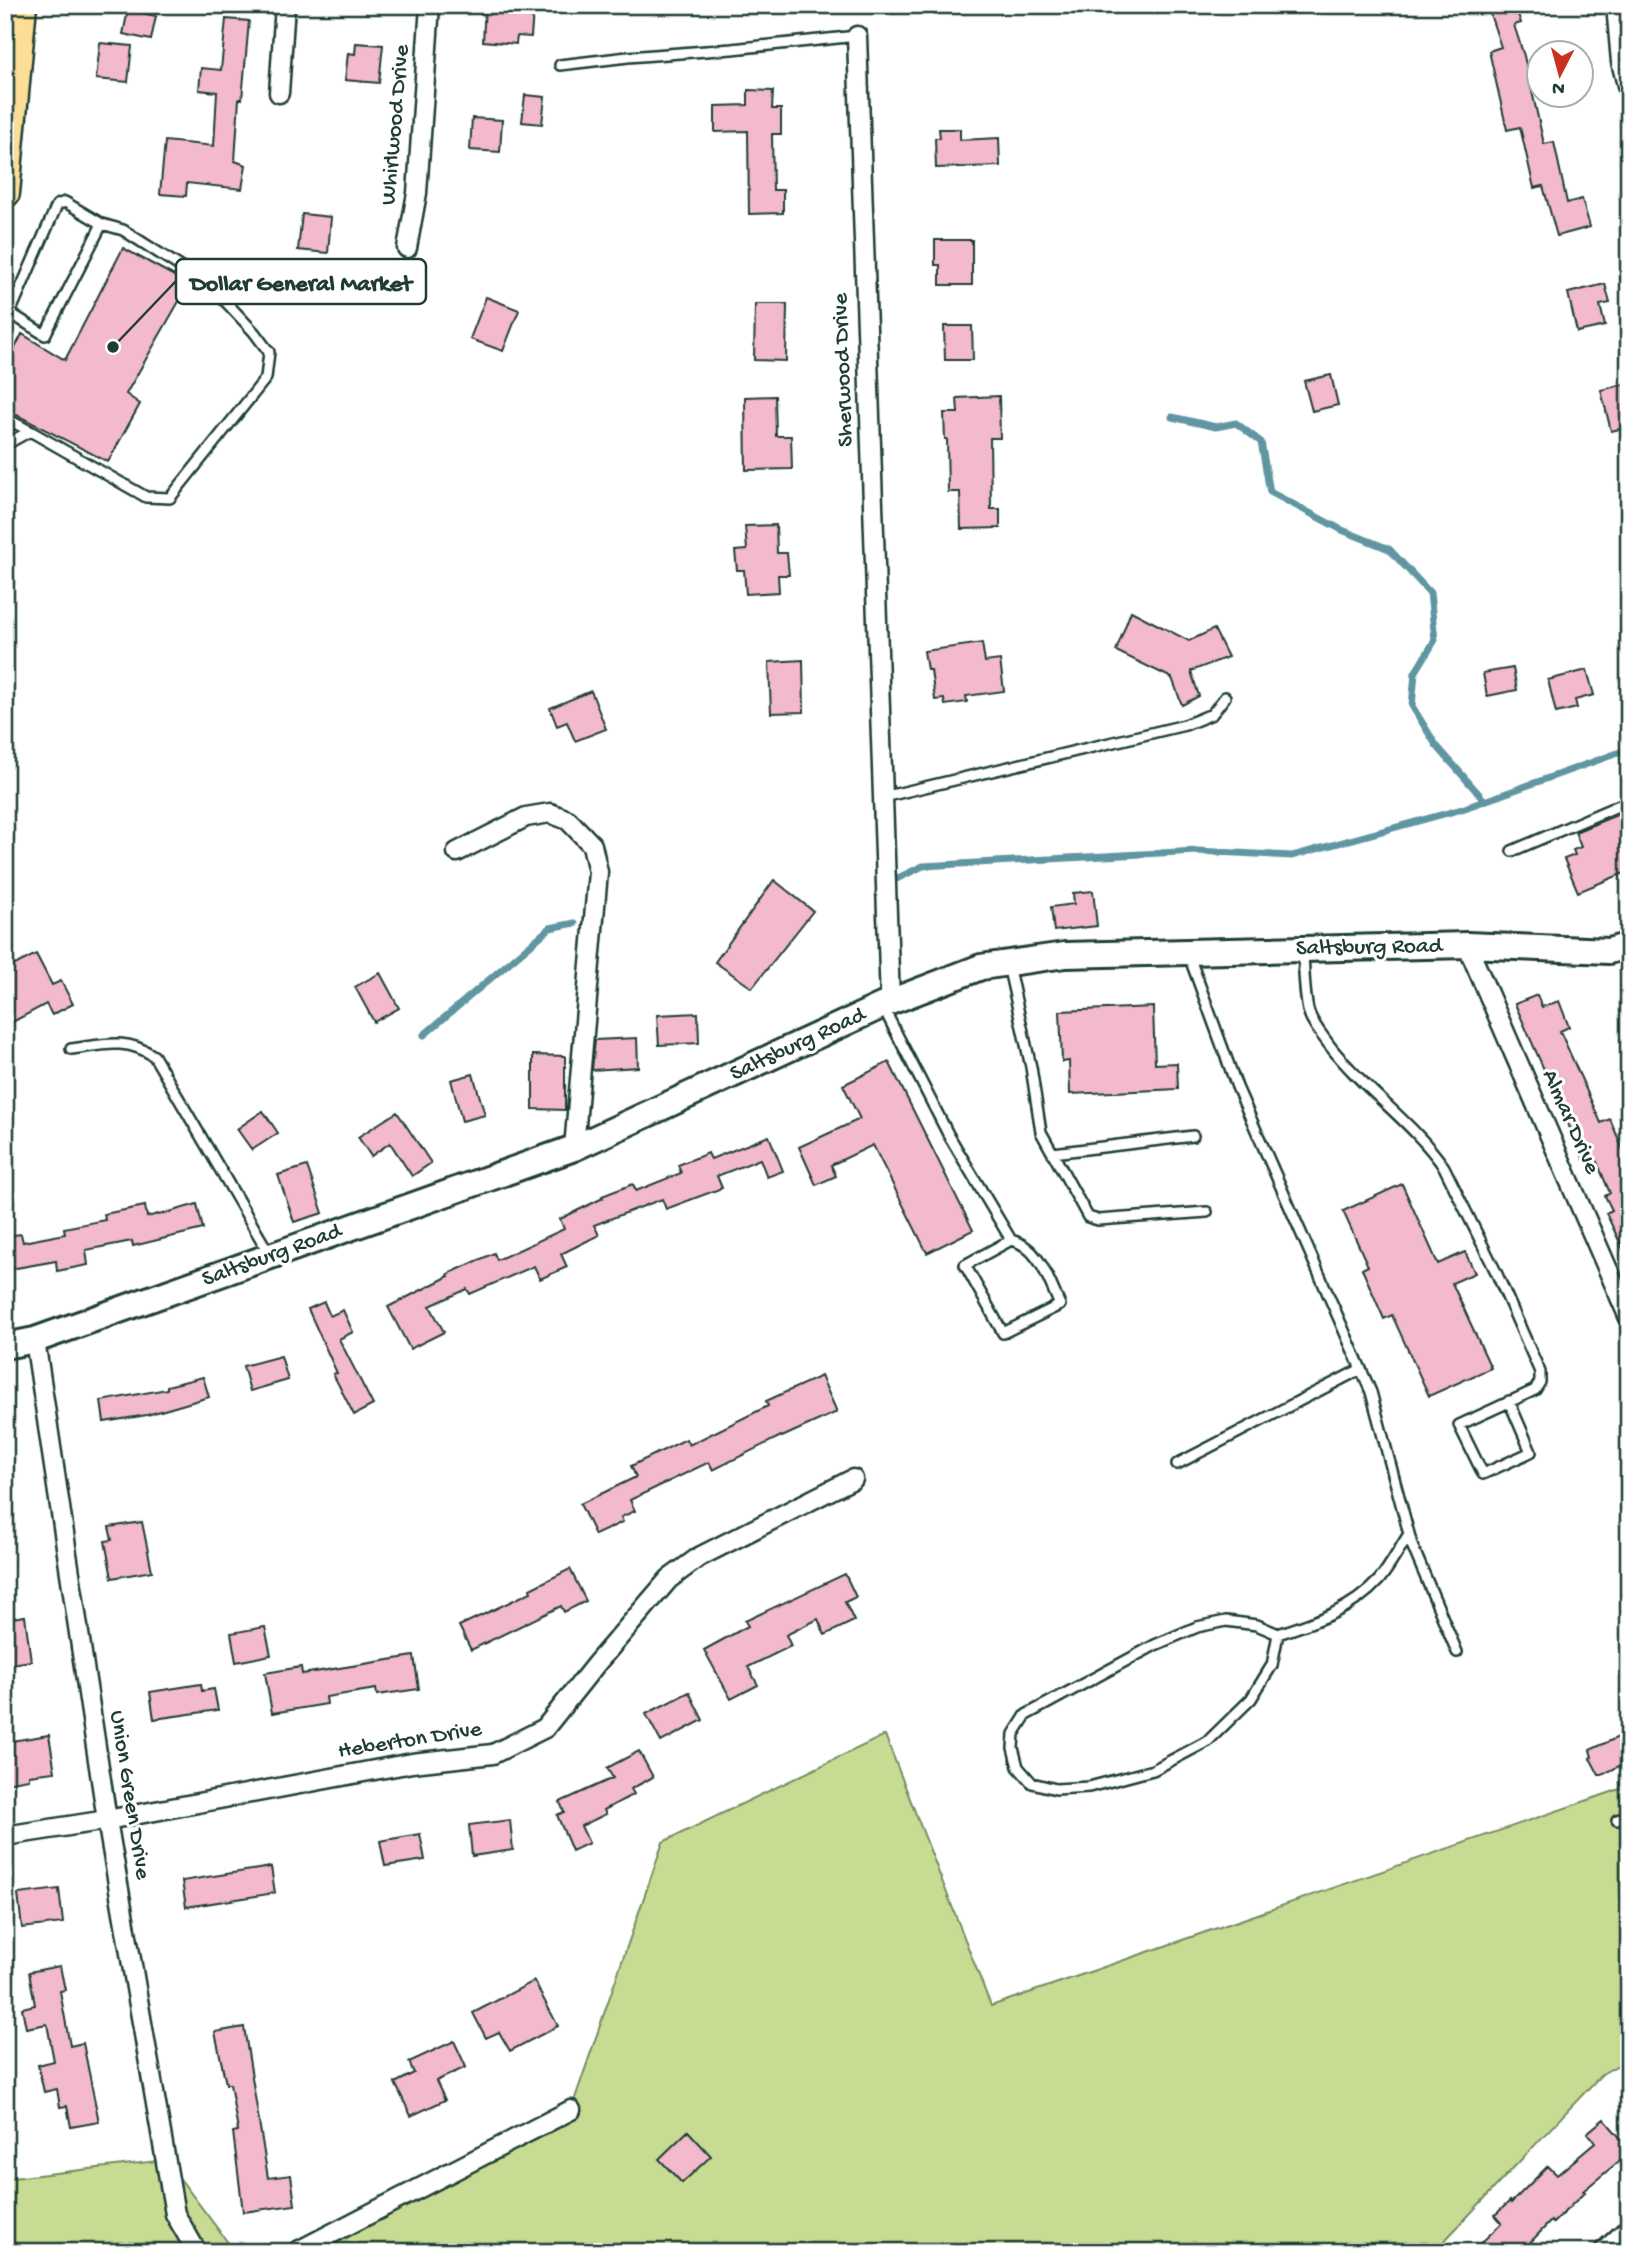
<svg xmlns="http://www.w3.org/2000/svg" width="1634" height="2257" font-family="'Gochi Hand',sans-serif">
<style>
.green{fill:#c7dc92;stroke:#738c63;stroke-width:2}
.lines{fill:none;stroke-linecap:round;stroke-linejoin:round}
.stream{stroke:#5f96a1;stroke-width:7}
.building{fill:#f3b9cc;stroke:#1f3d34;stroke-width:2}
.service-casing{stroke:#1f3d34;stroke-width:14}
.minor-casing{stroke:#1f3d34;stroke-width:23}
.secondary-casing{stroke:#1f3d34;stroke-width:30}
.primary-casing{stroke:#1f3d34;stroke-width:33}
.service{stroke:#fff;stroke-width:9}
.minor{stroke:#fff;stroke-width:18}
.secondary{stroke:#fff;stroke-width:24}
.primary{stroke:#fcde96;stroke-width:28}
.labels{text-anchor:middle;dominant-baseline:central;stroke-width:6;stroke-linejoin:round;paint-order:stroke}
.street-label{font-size:23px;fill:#1f3d34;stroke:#fff}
.leader{fill:none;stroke:#1f3d34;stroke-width:2.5}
.callout-dot{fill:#1f3d34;stroke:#fff;stroke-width:2.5}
.callout{fill:#fff;stroke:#1f3d34;stroke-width:2.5}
.callout-label{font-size:24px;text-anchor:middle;font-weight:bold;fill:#1f3d34}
</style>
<rect width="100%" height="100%" fill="#fff"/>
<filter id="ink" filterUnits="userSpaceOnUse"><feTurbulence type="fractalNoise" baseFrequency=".0143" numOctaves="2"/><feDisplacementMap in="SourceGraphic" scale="14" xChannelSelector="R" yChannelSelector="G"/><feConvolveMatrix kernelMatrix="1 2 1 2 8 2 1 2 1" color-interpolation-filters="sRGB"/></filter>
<g filter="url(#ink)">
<path class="green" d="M 885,1735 L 991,2006 L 1629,1786 L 1629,2059 L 1602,2074 L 1434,2252 L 290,2252 L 571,2110 L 663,1842 Z
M 166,2160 L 235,2252 L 5,2252 L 5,2179 Z"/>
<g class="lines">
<path class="stream" d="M 1172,417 L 1216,427 L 1236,423 L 1261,442 L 1270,492 L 1342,530 L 1389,549 L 1430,593 L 1435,640 L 1415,673 L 1412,706 L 1436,745 L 1485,801
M 896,879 L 923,866 L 1197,851 L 1292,856 L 1462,809 L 1629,749
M 424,1035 L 550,928 L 575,923"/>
</g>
<path class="building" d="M 1487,5 L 1515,5 L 1521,23 L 1514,25 L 1524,56 L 1544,144 L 1554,142 L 1567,203 L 1582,199 L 1590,227 L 1557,236 L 1543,186 L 1534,188 L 1520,127 L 1507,130 L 1489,51 L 1501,47 Z
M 485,7 L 533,11 L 531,37 L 517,36 L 516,44 L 483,41 Z
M 128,10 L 156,16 L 151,40 L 123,34 Z
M 226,19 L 249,21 L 242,99 L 239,99 L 235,161 L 246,165 L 242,189 L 187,183 L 186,196 L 160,194 L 165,141 L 214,146 L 217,92 L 199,90 L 201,68 L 221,70 Z
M 100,43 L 132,46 L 128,82 L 96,79 Z
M 356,43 L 383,45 L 379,83 L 345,80 L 348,53 L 355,54 Z
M 748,90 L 773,91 L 772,109 L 781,109 L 781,134 L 772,134 L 773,190 L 783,190 L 783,213 L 749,214 L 748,131 L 715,132 L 715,106 L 748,105 Z
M 525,95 L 545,97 L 542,124 L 522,122 Z
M 472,118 L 502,120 L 500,152 L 470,150 Z
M 939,129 L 960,129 L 960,140 L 999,138 L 1000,166 L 936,168 L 935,138 L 940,138 Z
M 302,214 L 331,217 L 328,253 L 298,250 Z
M 935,240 L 972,240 L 972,285 L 940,285 L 940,265 L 935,265 Z
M 123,248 L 189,284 L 126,394 L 140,404 L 108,462 L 5,409 L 5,368 L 22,334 L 65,360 Z
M 1605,284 L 1610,303 L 1600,305 L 1605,326 L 1577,332 L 1568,293 Z
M 486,297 L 519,310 L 503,351 L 470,339 Z
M 755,304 L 787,304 L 786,361 L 754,360 Z
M 944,326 L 972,326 L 973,360 L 945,360 Z
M 1331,375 L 1338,405 L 1312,411 L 1304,381 Z
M 1625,384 L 1629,398 L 1629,427 L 1611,431 L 1601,390 Z
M 775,396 L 776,436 L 791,436 L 792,469 L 746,470 L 745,397 Z
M 999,396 L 1000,438 L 990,438 L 991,509 L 1000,509 L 1000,528 L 961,529 L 960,492 L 948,492 L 947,439 L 945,439 L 944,413 L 958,413 L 957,398 Z
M 776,525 L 777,553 L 787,553 L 789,575 L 778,575 L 779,592 L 746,594 L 744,570 L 737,570 L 735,551 L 747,550 L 745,526 Z
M 1131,611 L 1189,641 L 1214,629 L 1228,657 L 1191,671 L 1199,696 L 1182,705 L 1172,678 L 1116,651 Z
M 982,643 L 985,662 L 1000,660 L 1004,691 L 966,696 L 967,702 L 945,705 L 944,699 L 935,700 L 931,670 L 927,670 L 924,651 Z
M 803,660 L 804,712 L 771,713 L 769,662 Z
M 1513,668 L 1517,690 L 1487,696 L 1483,673 Z
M 1587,670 L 1594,695 L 1575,700 L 1577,708 L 1556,713 L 1548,680 Z
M 591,691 L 606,729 L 575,741 L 567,722 L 557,726 L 550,708 Z
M 1629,810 L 1629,871 L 1578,892 L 1564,859 L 1575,855 L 1573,850 L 1581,847 L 1575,832 Z
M 774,880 L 813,911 L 752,988 L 715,962 Z
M 1093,891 L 1097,926 L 1054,931 L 1051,907 L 1074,904 L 1073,893 Z
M 36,954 L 52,985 L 61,981 L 73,1004 L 52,1015 L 46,1004 L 5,1026 L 5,970 Z
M 380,973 L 399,1008 L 374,1022 L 355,987 Z
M 1537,995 L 1542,1007 L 1559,1001 L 1569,1027 L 1560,1031 L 1601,1123 L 1610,1119 L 1629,1163 L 1629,1262 L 1606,1213 L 1612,1210 L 1605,1196 L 1610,1193 L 1594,1155 L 1584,1160 L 1515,1004 Z
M 1153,1007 L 1155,1064 L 1177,1063 L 1178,1089 L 1070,1094 L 1069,1061 L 1062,1062 L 1060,1011 Z
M 698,1013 L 699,1043 L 659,1045 L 657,1015 Z
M 637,1038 L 638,1067 L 592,1070 L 595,1040 Z
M 533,1055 L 565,1056 L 565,1110 L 533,1109 Z
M 889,1062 L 973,1230 L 927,1253 L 873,1145 L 831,1165 L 836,1176 L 816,1185 L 799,1147 L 860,1119 L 843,1085 Z
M 473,1074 L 485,1115 L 462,1121 L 451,1080 Z
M 263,1111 L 278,1133 L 252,1150 L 237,1129 Z
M 397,1112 L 431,1163 L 412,1176 L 390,1143 L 371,1156 L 358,1137 Z
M 769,1136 L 783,1171 L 767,1177 L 760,1159 L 717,1176 L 722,1188 L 666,1209 L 662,1199 L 594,1225 L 599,1235 L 561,1254 L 567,1267 L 540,1279 L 534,1266 L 470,1294 L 467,1289 L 430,1306 L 444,1332 L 410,1349 L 388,1307 L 449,1276 L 448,1274 L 494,1253 L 497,1260 L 564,1229 L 560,1219 L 603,1198 L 602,1196 L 633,1184 L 636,1191 L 681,1173 L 678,1165 L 708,1153 L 711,1159 Z
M 307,1166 L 323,1213 L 294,1222 L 278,1175 Z
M 1402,1184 L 1438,1264 L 1465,1252 L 1475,1273 L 1452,1283 L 1491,1368 L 1429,1396 L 1392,1315 L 1384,1319 L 1362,1269 L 1368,1266 L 1343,1211 Z
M 197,1204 L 203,1229 L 133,1246 L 132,1241 L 86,1250 L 88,1265 L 57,1271 L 56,1261 L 5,1270 L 5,1236 L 21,1234 L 23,1242 L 65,1234 L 64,1228 L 105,1220 L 104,1214 L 145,1206 L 147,1217 L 158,1214 L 159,1215 Z
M 324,1302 L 330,1316 L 343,1310 L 353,1332 L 339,1339 L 373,1405 L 354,1415 L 333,1374 L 337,1373 L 308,1309 Z
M 281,1356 L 288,1380 L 250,1391 L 243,1366 Z
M 821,1376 L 837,1412 L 782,1437 L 781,1436 L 713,1470 L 709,1462 L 630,1500 L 635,1511 L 621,1517 L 623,1522 L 595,1535 L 580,1504 L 636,1477 L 631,1466 L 686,1439 L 689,1445 L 768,1406 L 766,1401 Z
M 203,1377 L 209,1397 L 147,1415 L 104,1422 L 101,1401 L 167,1389 L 167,1386 Z
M 142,1522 L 152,1571 L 112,1578 L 105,1541 L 112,1540 L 109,1527 Z
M 570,1569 L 586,1601 L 564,1612 L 561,1606 L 471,1650 L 459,1626 L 531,1592 L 530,1589 Z
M 845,1574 L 856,1597 L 845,1602 L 854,1621 L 825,1635 L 818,1619 L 786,1635 L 791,1646 L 748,1667 L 758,1685 L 731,1699 L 704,1650 L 748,1626 L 745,1621 Z
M 25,1616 L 31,1661 L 5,1665 L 5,1619 Z
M 265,1627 L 271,1655 L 236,1662 L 231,1633 Z
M 414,1656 L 419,1689 L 377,1695 L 376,1689 L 326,1697 L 327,1704 L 272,1713 L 265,1673 L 301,1667 L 302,1674 Z
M 201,1684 L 202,1691 L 214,1689 L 218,1710 L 154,1719 L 150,1692 Z
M 689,1692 L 703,1720 L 661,1742 L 646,1714 Z
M 1629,1732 L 1629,1761 L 1602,1775 L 1599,1775 L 1590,1758 L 1592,1757 L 1590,1750 Z
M 49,1735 L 55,1772 L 29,1775 L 29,1779 L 5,1783 L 5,1742 Z
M 639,1751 L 653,1777 L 631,1789 L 634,1794 L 604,1810 L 606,1814 L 581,1826 L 589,1843 L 572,1851 L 557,1815 L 564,1812 L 560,1802 L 613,1778 L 607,1768 Z
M 510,1820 L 513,1850 L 472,1856 L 469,1825 Z
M 420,1834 L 425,1860 L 385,1866 L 380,1841 Z
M 271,1867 L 275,1893 L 186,1907 L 182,1881 Z
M 59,1889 L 63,1923 L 22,1928 L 18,1894 Z
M 60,1966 L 65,1990 L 60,1991 L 70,2046 L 83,2043 L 99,2122 L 71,2127 L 67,2106 L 60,2107 L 57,2089 L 44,2092 L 38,2065 L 54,2061 L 47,2024 L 26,2028 L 22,2008 L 35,2005 L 29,1972 Z
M 534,1981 L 558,2026 L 510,2051 L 499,2032 L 486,2038 L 473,2013 Z
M 244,2027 L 268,2178 L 291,2175 L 295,2205 L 243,2212 L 233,2132 L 238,2131 L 230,2084 L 226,2084 L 215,2032 Z
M 454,2041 L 466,2067 L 436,2081 L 445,2100 L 411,2116 L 395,2083 L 414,2073 L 409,2062 Z
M 1604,2119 L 1629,2148 L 1629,2153 L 1583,2191 L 1585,2192 L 1553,2223 L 1551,2221 L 1521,2252 L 1491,2252 L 1482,2242 L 1502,2223 L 1495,2215 L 1510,2201 L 1511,2203 L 1548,2166 L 1557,2175 L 1595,2143 L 1587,2133 Z
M 688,2131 L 711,2156 L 682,2183 L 659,2159 Z"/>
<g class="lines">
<g class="service-casing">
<path id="service" d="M 560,65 L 628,57 L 732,49 L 857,36
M 5,311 L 10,313 L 45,335 L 102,224 L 65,202 L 57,205 L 10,313 L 5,323
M 5,418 L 30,431 L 5,445
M 30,431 L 146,497 L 170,498 L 266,378 L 269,352 L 254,332 L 212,287 L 123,230 L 102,224
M 883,797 L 1185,725 L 1212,714 L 1225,697
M 1512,851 L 1629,801
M 1303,951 C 1304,970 1304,991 1308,1010 C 1312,1024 1322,1035 1330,1046 C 1364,1090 1412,1121 1444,1167 L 1496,1272 L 1540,1372 L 1540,1382 L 1535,1390 L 1459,1425 L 1483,1474 L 1531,1452 L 1509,1401
M 1189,956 L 1237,1087 L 1371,1392 L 1412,1545 L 1457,1652
M 1008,965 L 1031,1067 L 1041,1132 L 1088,1217 L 1098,1220 L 1207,1212
M 883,1007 L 948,1134 L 1011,1240 C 1040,1247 1048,1280 1060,1305 L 1003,1333 L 965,1265 L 1011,1240
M 71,1049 C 102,1045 126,1037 154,1056 L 270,1255
M 1053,1153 L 1193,1136
M 1177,1464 L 1361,1369
M 1278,1634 L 1272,1665 L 1251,1699 L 1208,1741 L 1153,1770 L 1089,1787 L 1056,1789 L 1032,1783 L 1018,1767 L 1013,1748 L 1014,1734 L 1026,1715 L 1155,1645 L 1197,1627 L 1226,1621 L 1257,1625 L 1278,1634 C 1315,1622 1352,1610 1379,1580 C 1390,1567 1399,1549 1409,1534
M 1617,1820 L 1629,1816"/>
</g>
<g class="minor-casing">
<path id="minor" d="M 1616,5 L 1621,62 L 1629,93
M 857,36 L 890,1002
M 279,93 L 285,5
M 407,248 L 417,193 L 430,5
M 457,852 L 526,817 L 550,813 L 568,820 L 592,845 L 598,872 L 574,1148
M 1467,945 L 1629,1318
M 35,1340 L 107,1820 L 175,2214 L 197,2252
M 5,1836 L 107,1820 L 412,1763 L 493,1754 L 545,1728 L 596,1664 L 669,1579 L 699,1557 L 853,1479
M 296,2252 L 571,2110
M 1603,2252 L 1629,2228"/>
</g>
<g class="secondary-casing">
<path id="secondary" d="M 5,1346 L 35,1340 L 574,1148 L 890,1002 L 981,967 L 1065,955 L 1467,945 L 1609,951 L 1629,945"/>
</g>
<g class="primary-casing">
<path id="primary" d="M 5,193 L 22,5"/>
</g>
<use href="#service" class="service"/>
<use href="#minor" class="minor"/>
<use href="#secondary" class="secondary"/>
<use href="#primary" class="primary"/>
</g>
</g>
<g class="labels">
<g class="street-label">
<text transform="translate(396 125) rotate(-85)">Whirlwood Drive</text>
<text transform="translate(844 370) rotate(-92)">Sherwood Drive</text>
<text transform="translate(1369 948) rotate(-1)">Saltsburg Road</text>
<text transform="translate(798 1045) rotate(-25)">Saltsburg Road</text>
<text transform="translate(1570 1122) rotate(66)">Almar Drive</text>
<text transform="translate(272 1256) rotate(-20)">Saltsburg Road</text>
<text transform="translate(410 1741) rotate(-9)">Heberton Drive</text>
<text transform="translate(129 1795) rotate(81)">Union Green Drive</text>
</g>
</g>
<path class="leader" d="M113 347L176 281"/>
<circle class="callout-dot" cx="113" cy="347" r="7"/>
<rect class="callout" x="176" y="259" width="250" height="45" rx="7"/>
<g class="callout-label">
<text x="301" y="290">Dollar General Market</text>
</g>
<rect width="1634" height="2257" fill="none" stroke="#fff" stroke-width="28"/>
<rect x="14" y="14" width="1606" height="2229" fill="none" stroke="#1f3d34" stroke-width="2.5" filter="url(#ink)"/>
<g transform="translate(1560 74) rotate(186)"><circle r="33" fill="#ffffff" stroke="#a5b1ae" stroke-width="2"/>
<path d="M0-5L12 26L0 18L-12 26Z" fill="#c8321e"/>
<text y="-10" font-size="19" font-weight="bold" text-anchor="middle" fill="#1f3d34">N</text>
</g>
</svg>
